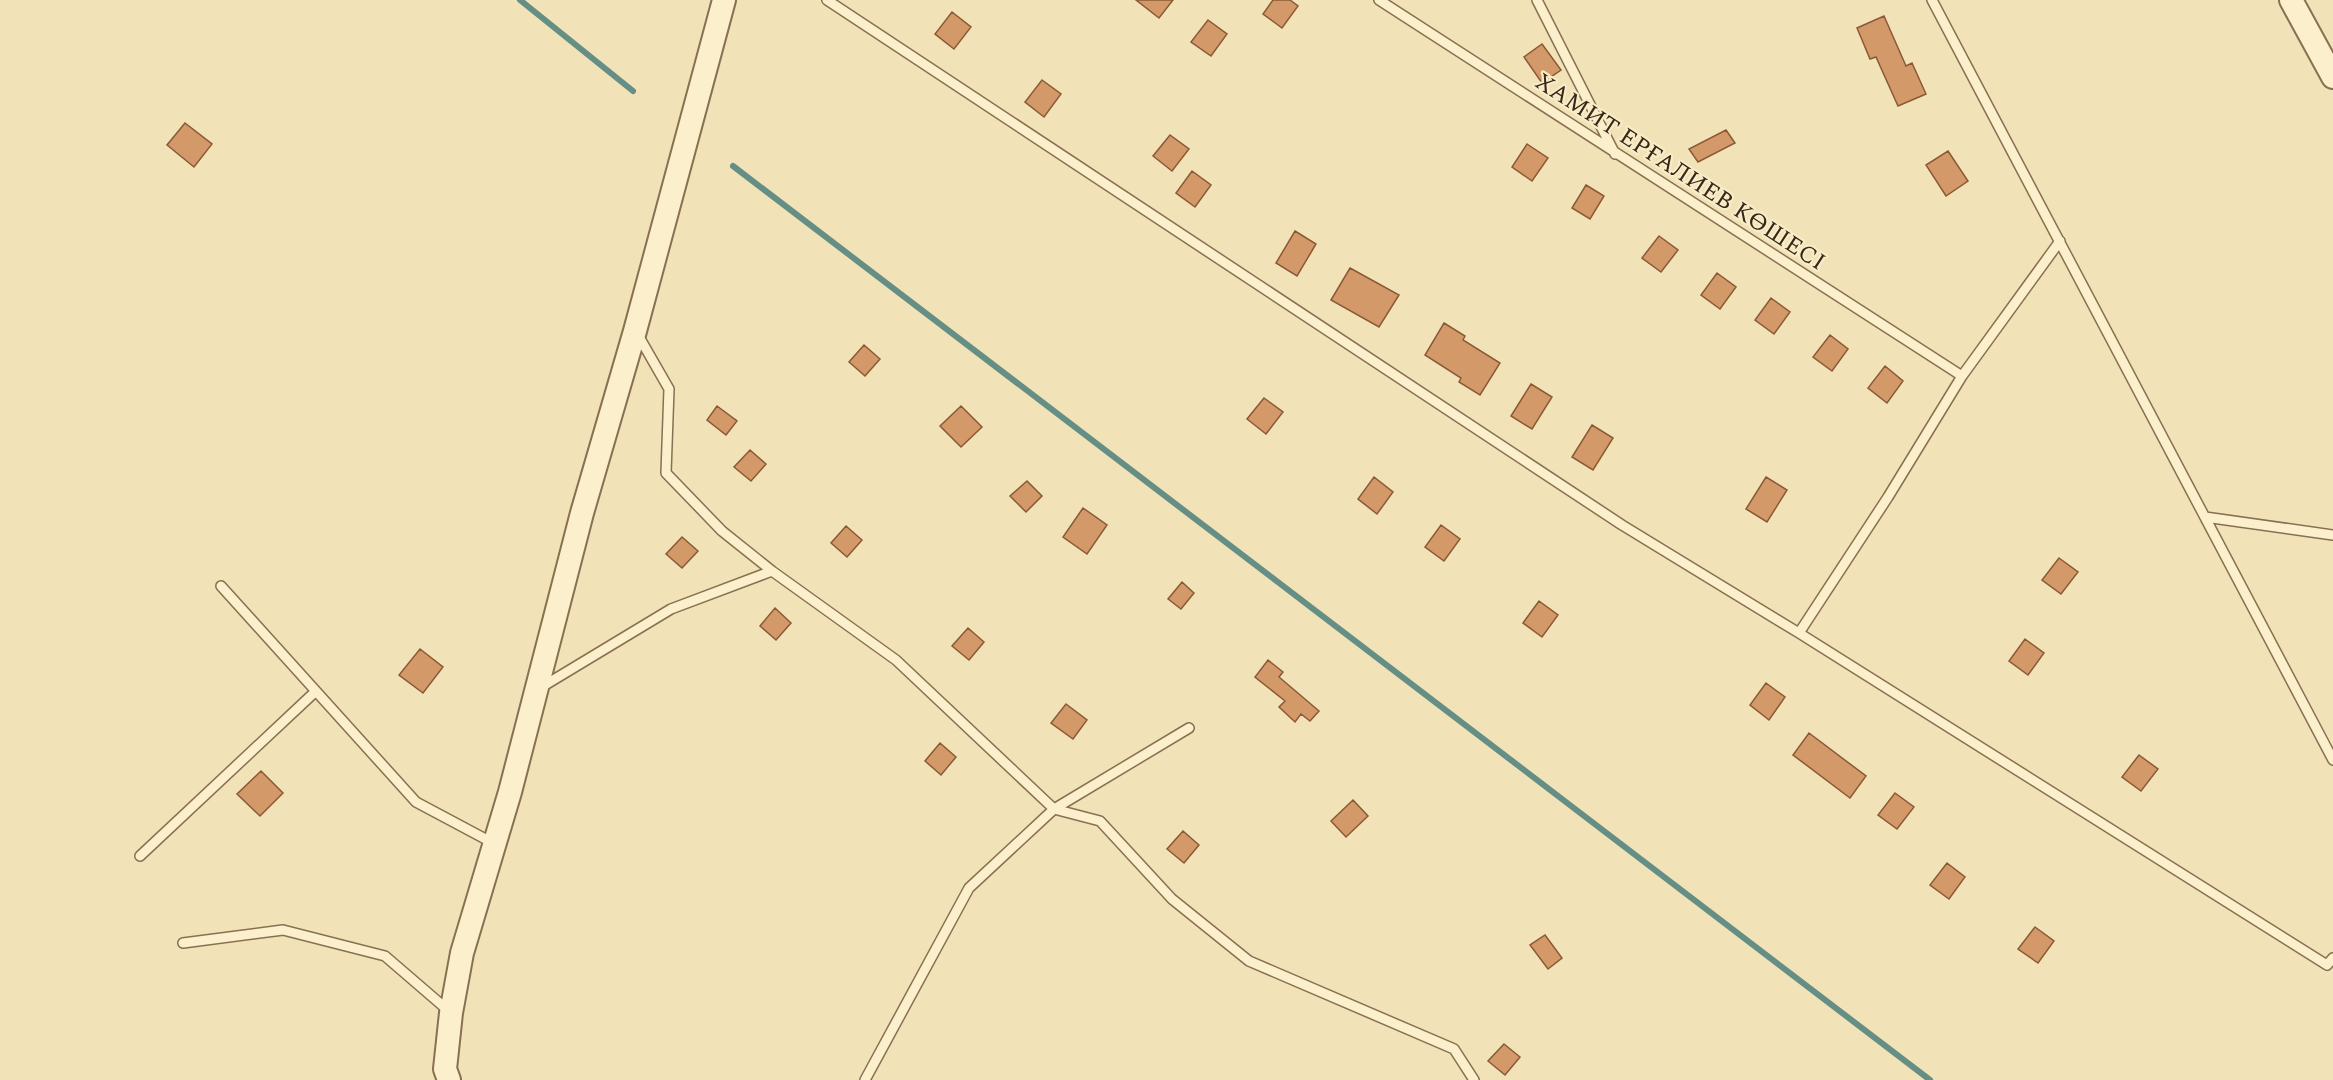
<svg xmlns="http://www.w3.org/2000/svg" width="2333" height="1080" font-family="Spectral,serif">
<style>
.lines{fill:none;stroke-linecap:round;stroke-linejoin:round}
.stream{stroke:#658e85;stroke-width:6}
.building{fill:#d49969;stroke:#8a5935;stroke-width:1.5}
.service-casing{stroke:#887052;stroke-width:12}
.tertiary-casing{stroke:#887052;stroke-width:26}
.service{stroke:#fcefcb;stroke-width:9}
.tertiary{stroke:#fcefcb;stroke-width:22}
.labels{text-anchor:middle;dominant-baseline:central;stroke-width:4.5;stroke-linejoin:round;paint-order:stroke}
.street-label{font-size:24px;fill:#362718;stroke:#f8ecc7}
</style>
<rect width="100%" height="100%" fill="#f2e2b7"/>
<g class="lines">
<path class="stream" d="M 520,0 L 633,91
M 733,166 L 1930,1080"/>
</g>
<path class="building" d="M 1136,0 L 1173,0 L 1159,18 Z
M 1273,0 L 1290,0 L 1298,6 L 1282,28 L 1263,14 Z
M 952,12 L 971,27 L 954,49 L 935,34 Z
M 1884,16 L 1906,66 L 1912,63 L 1926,94 L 1898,106 L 1876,57 L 1870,59 L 1857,28 Z
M 1208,20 L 1227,34 L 1211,56 L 1191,42 Z
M 1542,44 L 1561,70 L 1542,83 L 1524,57 Z
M 1042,80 L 1061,94 L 1044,117 L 1025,102 Z
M 185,123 L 212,144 L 194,167 L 167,145 Z
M 1726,130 L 1735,143 L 1698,162 L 1689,149 Z
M 1170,135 L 1189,149 L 1172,171 L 1153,156 Z
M 1527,144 L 1548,158 L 1532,181 L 1512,167 Z
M 1948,151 L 1968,181 L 1946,196 L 1926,165 Z
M 1192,171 L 1211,185 L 1195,207 L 1176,193 Z
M 1586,185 L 1604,196 L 1590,219 L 1572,208 Z
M 1295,231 L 1316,244 L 1297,276 L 1276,263 Z
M 1659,236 L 1678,250 L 1661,272 L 1642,258 Z
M 1350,268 L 1399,295 L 1379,327 L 1331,300 Z
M 1717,273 L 1736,287 L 1720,309 L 1701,295 Z
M 1771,298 L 1790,312 L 1774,334 L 1755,320 Z
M 1444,323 L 1465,336 L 1463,340 L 1500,363 L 1480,395 L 1459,382 L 1461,378 L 1425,355 Z
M 1830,335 L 1848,349 L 1832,371 L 1813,357 Z
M 864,345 L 880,359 L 865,376 L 849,362 Z
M 1885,366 L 1903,381 L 1887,403 L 1868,388 Z
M 1531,384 L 1552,397 L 1532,429 L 1511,416 Z
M 1264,398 L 1283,412 L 1266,434 L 1247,419 Z
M 717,406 L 737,421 L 726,435 L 707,420 Z
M 961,406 L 982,427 L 961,447 L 940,426 Z
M 1592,425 L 1613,438 L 1593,470 L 1572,457 Z
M 750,450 L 766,464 L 751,481 L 734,467 Z
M 1374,477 L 1393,492 L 1377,514 L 1358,499 Z
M 1766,477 L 1787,490 L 1767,522 L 1746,509 Z
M 1027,481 L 1042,496 L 1026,512 L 1010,496 Z
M 1083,508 L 1107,525 L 1087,554 L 1063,537 Z
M 1441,525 L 1460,539 L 1444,561 L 1425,547 Z
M 846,526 L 862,540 L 847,557 L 831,543 Z
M 682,537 L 698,551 L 682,568 L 666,554 Z
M 2059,558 L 2078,572 L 2061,594 L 2042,580 Z
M 1182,582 L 1194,593 L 1181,609 L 1168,599 Z
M 1539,601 L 1558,615 L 1542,637 L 1523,623 Z
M 775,608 L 791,623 L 776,640 L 760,626 Z
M 968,628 L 984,642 L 969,660 L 952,646 Z
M 2025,639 L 2044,653 L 2028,675 L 2009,661 Z
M 420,649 L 443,667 L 423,693 L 399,675 Z
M 1268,660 L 1283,672 L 1279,677 L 1319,711 L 1310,721 L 1301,714 L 1295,722 L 1279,707 L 1285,701 L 1255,677 Z
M 1766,683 L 1785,697 L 1769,720 L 1750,705 Z
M 1066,704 L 1087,720 L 1073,739 L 1051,723 Z
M 1809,733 L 1866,776 L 1850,798 L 1793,755 Z
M 940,743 L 956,757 L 941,775 L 925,761 Z
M 2139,755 L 2158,769 L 2141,791 L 2122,777 Z
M 261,771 L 283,793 L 260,816 L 237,794 Z
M 1895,793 L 1914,807 L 1897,829 L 1878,815 Z
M 1353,800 L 1368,816 L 1346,837 L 1331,821 Z
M 1183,831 L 1199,845 L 1184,863 L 1167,849 Z
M 1947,863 L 1965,877 L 1949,899 L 1930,885 Z
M 2035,927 L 2054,941 L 2038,963 L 2018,949 Z
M 1545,935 L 1562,958 L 1548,969 L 1530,945 Z
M 1504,1044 L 1520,1057 L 1505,1075 L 1488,1061 Z"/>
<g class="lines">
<g class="service-casing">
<path id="service" d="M 827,0 L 1622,525 L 1799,633 L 2327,965 L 2333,958
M 1379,0 L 1962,376
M 1537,0 L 1615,154
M 1932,0 L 2333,760
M 638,335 L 669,389 L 666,473 L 722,531 L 772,571 L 896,660 L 1054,809 L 1100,821 L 1172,899 L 1249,961 L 1454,1049 L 1474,1080
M 2205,517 L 2333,535
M 221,586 L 416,802 L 493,843
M 1799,633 L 1888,497 L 1962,376 L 2060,241
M 540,688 L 671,609 L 772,571
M 140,856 L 316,691
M 183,943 L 283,930 L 385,956 L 450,1012
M 865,1080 L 969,888 L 1054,809 L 1189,728"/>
</g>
<g class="tertiary-casing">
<path id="tertiary" d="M 2291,0 L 2333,77
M 449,1080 L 445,1069 L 451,1013 L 462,953 L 510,792 L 582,513 L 635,331 L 724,0"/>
</g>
<use href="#service" class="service"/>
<use href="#tertiary" class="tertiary"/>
</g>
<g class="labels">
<g class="street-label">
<text transform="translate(1680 172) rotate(33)">ХАМИТ ЕРҒАЛИЕВ КӨШЕСІ</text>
</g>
</g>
</svg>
